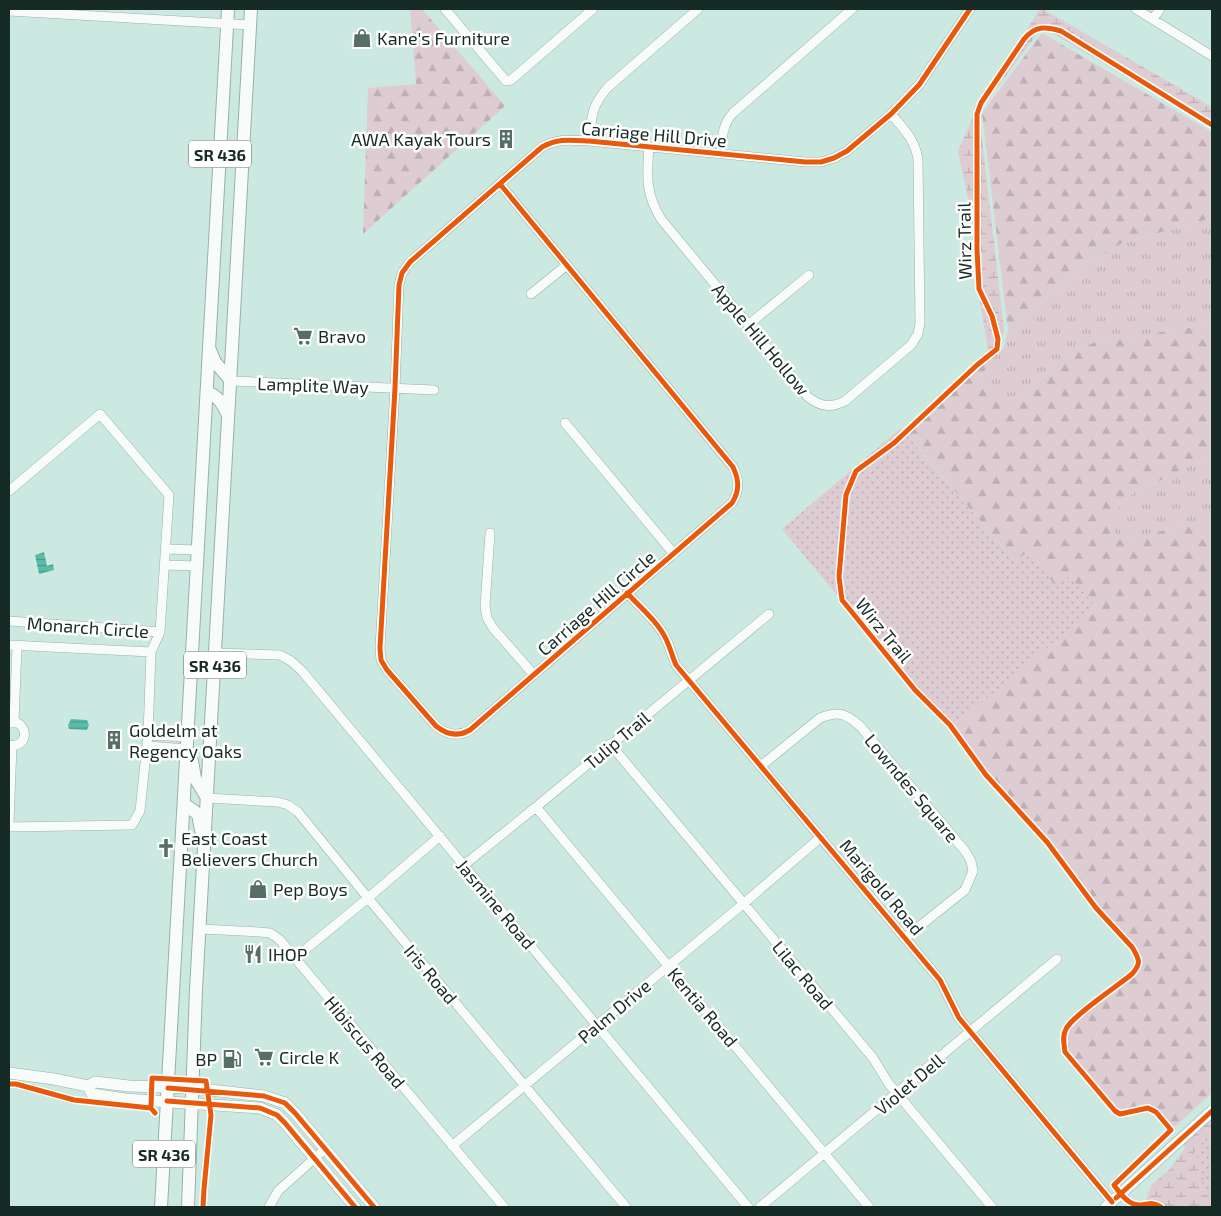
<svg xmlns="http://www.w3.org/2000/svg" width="1221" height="1216" font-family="'Exo 2',sans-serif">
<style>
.grass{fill:url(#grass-tufts)}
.forest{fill:url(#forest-firs)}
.wetland{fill:url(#wetland-marsh)}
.park{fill:url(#park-dots)}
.water{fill:url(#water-rules)}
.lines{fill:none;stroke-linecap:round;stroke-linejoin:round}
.street-casing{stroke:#99b0aa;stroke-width:10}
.secondary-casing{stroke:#99b0aa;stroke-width:12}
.primary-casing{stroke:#99b0aa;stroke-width:14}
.street{stroke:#f7fcfa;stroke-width:9}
.secondary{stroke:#f7fcfa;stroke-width:11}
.primary{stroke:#f7fcfa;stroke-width:12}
.cycleway-casing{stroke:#fff;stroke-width:8}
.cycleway{stroke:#e8590c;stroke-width:5}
.labels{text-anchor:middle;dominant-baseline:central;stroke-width:5;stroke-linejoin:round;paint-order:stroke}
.shield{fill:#fff;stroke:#5d6b67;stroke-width:1}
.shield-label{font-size:16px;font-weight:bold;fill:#172b26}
.poi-label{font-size:18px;fill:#172b26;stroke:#fff;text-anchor:start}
.street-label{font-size:18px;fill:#172b26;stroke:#fff}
</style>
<defs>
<pattern id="grass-tufts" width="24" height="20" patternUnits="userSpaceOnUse" patternTransform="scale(1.25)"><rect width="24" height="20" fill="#deccd3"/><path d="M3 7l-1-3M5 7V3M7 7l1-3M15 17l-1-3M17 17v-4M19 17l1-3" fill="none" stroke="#beafb5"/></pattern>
<pattern id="forest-firs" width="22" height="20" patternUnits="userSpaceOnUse" patternTransform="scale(1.25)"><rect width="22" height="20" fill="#deccd3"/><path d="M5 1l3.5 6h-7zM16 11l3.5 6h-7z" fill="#beafb5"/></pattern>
<pattern id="wetland-marsh" width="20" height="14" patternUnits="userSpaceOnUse" patternTransform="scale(1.25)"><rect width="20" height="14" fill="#deccd3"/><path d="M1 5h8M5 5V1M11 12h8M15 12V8" fill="none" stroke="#beafb5"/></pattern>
<pattern id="park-dots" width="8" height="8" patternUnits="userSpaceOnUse" patternTransform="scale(1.25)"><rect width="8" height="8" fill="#deccd3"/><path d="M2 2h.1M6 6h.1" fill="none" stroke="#beafb5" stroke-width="1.8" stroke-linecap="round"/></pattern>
<pattern id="water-rules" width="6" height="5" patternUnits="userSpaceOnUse" patternTransform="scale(1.25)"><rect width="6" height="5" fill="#5abca9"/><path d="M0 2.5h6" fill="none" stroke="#499989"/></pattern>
</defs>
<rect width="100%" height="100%" fill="#cce9e1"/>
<path class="grass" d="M 1212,218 L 1212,317 L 1200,326 L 1095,342 L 1067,355 L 1021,397 L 995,401 L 982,380 L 987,362 L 1004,348 L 1008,330 L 1080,270 L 1122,243 Z
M 1212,460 L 1212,520 L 1119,540 L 1106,521 L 1130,495 L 1190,466 Z"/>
<path class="forest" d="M 410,9 L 422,9 L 505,106 L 363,234 L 368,88 L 416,84 Z
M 1042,33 L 1212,132 L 1212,218 L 1122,243 L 1080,270 L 1008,330 L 982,113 Z
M 1212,317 L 1212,460 L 1190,466 L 1130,495 L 1107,521 L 1119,540 L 1212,520 L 1212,1093 L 1171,1130 L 1156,1112 L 1148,1108 L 1120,1114 L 1115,1111 L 1065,1052 L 1063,1043 L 1064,1033 L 1142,959 L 949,730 L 1096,606 L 1055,585 L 1028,552 L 1015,562 L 906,433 L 987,362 L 982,380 L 995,400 L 1021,397 L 1067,355 L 1095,342 L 1200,326 Z"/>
<path class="wetland" d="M 1040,9 L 1043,9 L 1212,107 L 1212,127 L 1045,29 L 1040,30 L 979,112 L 1004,330 L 1000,346 L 989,356 L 980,302 L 971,212 L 958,151 L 976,110 Z
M 1212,1117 L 1212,1207 L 1147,1207 L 1145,1204 L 1151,1185 L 1169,1170 L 1185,1148 L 1184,1143 Z"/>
<path class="park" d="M 901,428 L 1015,562 L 1028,551 L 1055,585 L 1070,576 L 1096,607 L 949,730 L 782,529 Z
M 1212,1136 L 1212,1199 L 1202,1191 L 1201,1184 L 1205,1177 L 1199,1168 L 1199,1158 L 1191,1155 Z"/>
<path class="water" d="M 44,552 L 47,566 L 53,564 L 54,570 L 39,574 L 35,555 Z
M 71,719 L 87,720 L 89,725 L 87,730 L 69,729 L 68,725 Z"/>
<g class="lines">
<g class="street-casing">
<path id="street" d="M 445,9 L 506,81 L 511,80 L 593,9
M 1136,9 L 1212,56
M 9,11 L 250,25
M 1153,19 L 1160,9
M 589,141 C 592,115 591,108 607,88 L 698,9
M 649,146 C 647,176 645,193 661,219 L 808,397 C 821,407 831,408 845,401 L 911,345 L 918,334 L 920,323 L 918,159 C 915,140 904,129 891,114
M 721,154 C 722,138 722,125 733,113 L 852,9
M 500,184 L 733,467 C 739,480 740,490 732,503 L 470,730 C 458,737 447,735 436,726 L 387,670 L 381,660 L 380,648 L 395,388 L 399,285 L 402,273 L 410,262 L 542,147 C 558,138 571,140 589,141 L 805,162 L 821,162 L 834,158 L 847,151 L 891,114 L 919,85 L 970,9
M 531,294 L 567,265
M 748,325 L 809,275
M 231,381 L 434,390
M 565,423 L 674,554
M 9,491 L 100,414 L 169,495 L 160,632 L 9,621
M 490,533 L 485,606 L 487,618 L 493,628 L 534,675
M 166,549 L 198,550
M 165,565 L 197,566
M 627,593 C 640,607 658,622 666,639 C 670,647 672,656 676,665 L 940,980 L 959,1018 L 1112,1202
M 9,645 L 151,652 L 148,735 L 140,811 L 132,825 L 9,827
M 151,652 L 160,632
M 216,653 L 280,655 L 291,661 L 302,671 L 748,1207
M 14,722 L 17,646
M 148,735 L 188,737
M 610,744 L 873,1058 L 889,1084 L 992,1207
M 9,745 C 24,748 30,732 18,723 L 9,723
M 147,746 L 187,749
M 762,765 L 820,718 C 839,711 845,713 860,726 L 965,851 L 971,861 L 973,871 L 965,890 L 906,937
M 207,798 L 278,802 L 288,805 L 298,812 L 368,898 L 626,1207
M 536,807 L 869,1207
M 9,822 L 12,746
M 464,865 L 536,807 L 769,614
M 200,929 L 259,932 L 270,933 L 279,939 L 504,1207
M 295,958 L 368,898 L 440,836
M 452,1146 L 743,904 L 821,837
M 269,1207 L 278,1191 L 325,1149
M 760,1207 L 1057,959"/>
</g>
<g class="secondary-casing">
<path id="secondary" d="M 9,1073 L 54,1079 L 88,1086 L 95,1082 L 129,1086 L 192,1088 L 264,1096 L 285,1103 L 295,1113 L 374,1207
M 88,1086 L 92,1094 L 125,1099 L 260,1108 L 277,1115 L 285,1123 L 355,1207
M 1106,1207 L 1212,1111"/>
</g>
<g class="primary-casing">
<path id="primary" d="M 210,350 L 215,362 L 231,381
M 207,392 C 219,397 222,403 228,415
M 192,761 L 195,778 L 207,798
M 184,804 L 198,814 L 201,830
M 161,1207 L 228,9
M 188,1207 L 196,990 L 251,9"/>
</g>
<use href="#street" class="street"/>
<use href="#secondary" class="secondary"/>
<use href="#primary" class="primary"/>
<g class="cycleway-casing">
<path id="cycleway" d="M 500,184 L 733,467 C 739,480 740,490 732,503 L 470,730 C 458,737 447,735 436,726 L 387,670 L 381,660 L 380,648 L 395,388 L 399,285 L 402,273 L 410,262 L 542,147 C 558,138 571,140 589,141 L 805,162 L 821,162 L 834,158 L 847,151 L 891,114 L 919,85 L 970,9
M 627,593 C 640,607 658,622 666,639 C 670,647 672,656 676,665 L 940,980 L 959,1018 L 1112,1202
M 9,1084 L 16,1084 L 74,1100 L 151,1108 L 155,1113
M 168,1088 L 264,1096 L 285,1103 L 295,1113 L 374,1207
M 167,1101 L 260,1108 L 277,1115 L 285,1123 L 355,1207
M 151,1108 L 152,1078 L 206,1081 L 211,1115 L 204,1189 L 203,1207
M 1116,1198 L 1212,1111
M 1161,1207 C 1150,1199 1145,1208 1134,1204 C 1126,1202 1119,1192 1114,1185 L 1171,1130 L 1156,1112 L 1148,1108 L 1120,1114 L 1115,1111 L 1065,1052 C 1064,1044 1062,1036 1066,1029 C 1072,1016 1119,985 1132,974 C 1142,963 1139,959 1132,947 L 1096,908 L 1047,842 L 986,775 L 950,725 L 915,690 L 851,611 L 842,600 L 839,577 L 846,495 L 856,471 L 894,443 L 977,365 L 997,349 L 998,339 L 992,316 L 979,289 L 977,249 L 977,114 L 981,103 L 1024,39 C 1035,26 1045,26 1061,31 L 1212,125"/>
</g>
<use href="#cycleway" class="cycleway"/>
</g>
<defs>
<g id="shop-bare" transform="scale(1.5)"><path d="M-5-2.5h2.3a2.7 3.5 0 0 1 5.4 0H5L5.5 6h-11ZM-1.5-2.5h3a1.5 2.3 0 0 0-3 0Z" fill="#566e67" stroke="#fff" stroke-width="2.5" paint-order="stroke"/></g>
<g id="building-bare" transform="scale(1.5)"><path d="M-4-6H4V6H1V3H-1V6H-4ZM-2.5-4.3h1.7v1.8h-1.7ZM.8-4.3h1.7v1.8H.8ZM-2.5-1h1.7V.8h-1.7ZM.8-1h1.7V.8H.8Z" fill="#566e67" stroke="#fff" stroke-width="2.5" paint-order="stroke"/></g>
<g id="supermarket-bare" transform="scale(1.5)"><path d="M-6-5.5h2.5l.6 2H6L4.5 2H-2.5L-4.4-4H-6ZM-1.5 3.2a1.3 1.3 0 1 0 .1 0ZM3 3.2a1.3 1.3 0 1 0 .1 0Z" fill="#566e67" stroke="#fff" stroke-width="2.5" paint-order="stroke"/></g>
<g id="church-bare" transform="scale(1.5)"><path d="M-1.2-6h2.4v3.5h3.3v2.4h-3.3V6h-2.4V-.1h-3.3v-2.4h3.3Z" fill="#566e67" stroke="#fff" stroke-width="2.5" paint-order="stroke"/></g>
<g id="restaurant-bare" transform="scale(1.5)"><path d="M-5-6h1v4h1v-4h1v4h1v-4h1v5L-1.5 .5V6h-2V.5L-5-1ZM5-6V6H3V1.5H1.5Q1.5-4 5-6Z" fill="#566e67" stroke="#fff" stroke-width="2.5" paint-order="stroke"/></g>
<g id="fuel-bare" transform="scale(1.5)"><path d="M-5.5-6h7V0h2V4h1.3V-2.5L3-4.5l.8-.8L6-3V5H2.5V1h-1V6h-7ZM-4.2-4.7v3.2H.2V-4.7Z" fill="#566e67" stroke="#fff" stroke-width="2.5" paint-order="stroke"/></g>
</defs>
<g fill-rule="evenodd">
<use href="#shop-bare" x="362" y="38"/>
<use href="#building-bare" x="506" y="139"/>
<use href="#supermarket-bare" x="303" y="336"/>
<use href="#building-bare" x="114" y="740"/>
<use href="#church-bare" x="166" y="848"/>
<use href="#shop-bare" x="258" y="889"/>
<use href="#restaurant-bare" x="253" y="954"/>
<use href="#supermarket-bare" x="264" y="1057"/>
<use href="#fuel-bare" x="232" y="1059"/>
</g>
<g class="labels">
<g class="shield">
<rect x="189" y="140.5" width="62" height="27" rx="4"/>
<rect x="184" y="651.5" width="62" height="27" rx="4"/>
<rect x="133" y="1140.5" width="62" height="27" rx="4"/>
</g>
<g class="shield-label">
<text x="220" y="154">SR 436</text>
<text x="215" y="665">SR 436</text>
<text x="164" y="1154">SR 436</text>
</g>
<g class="poi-label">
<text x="377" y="38">Kane's Furniture</text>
<text x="491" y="139" text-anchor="end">AWA Kayak Tours</text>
<text x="318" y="336">Bravo</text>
<text x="129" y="730">Goldelm at<tspan x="129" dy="21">Regency Oaks</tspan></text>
<text x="181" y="838">East Coast<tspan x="181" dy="21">Believers Church</tspan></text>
<text x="273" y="889">Pep Boys</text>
<text x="268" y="954">IHOP</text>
<text x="279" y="1057">Circle K</text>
<text x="217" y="1059" text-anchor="end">BP</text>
</g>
<g class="street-label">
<text transform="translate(654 134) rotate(5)">Carriage Hill Drive</text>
<text transform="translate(964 241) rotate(-91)">Wirz Trail</text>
<text transform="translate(761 339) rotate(50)">Apple Hill Hollow</text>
<text transform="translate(313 385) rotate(2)">Lamplite Way</text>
<text transform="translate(596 603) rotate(-41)">Carriage Hill Circle</text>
<text transform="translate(88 627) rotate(4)">Monarch Circle</text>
<text transform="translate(884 630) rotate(51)">Wirz Trail</text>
<text transform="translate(617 740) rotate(-40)">Tulip Trail</text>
<text transform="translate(912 788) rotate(50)">Lowndes Square</text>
<text transform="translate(882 887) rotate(50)">Marigold Road</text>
<text transform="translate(496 904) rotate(50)">Jasmine Road</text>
<text transform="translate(431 974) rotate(50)">Iris Road</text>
<text transform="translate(803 975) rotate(50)">Lilac Road</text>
<text transform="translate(703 1007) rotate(50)">Kentia Road</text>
<text transform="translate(614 1011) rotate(-40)">Palm Drive</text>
<text transform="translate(365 1042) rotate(50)">Hibiscus Road</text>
<text transform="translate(909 1084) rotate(-40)">Violet Dell</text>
</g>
</g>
<rect width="1221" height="1216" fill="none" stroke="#172b26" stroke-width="20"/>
</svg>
